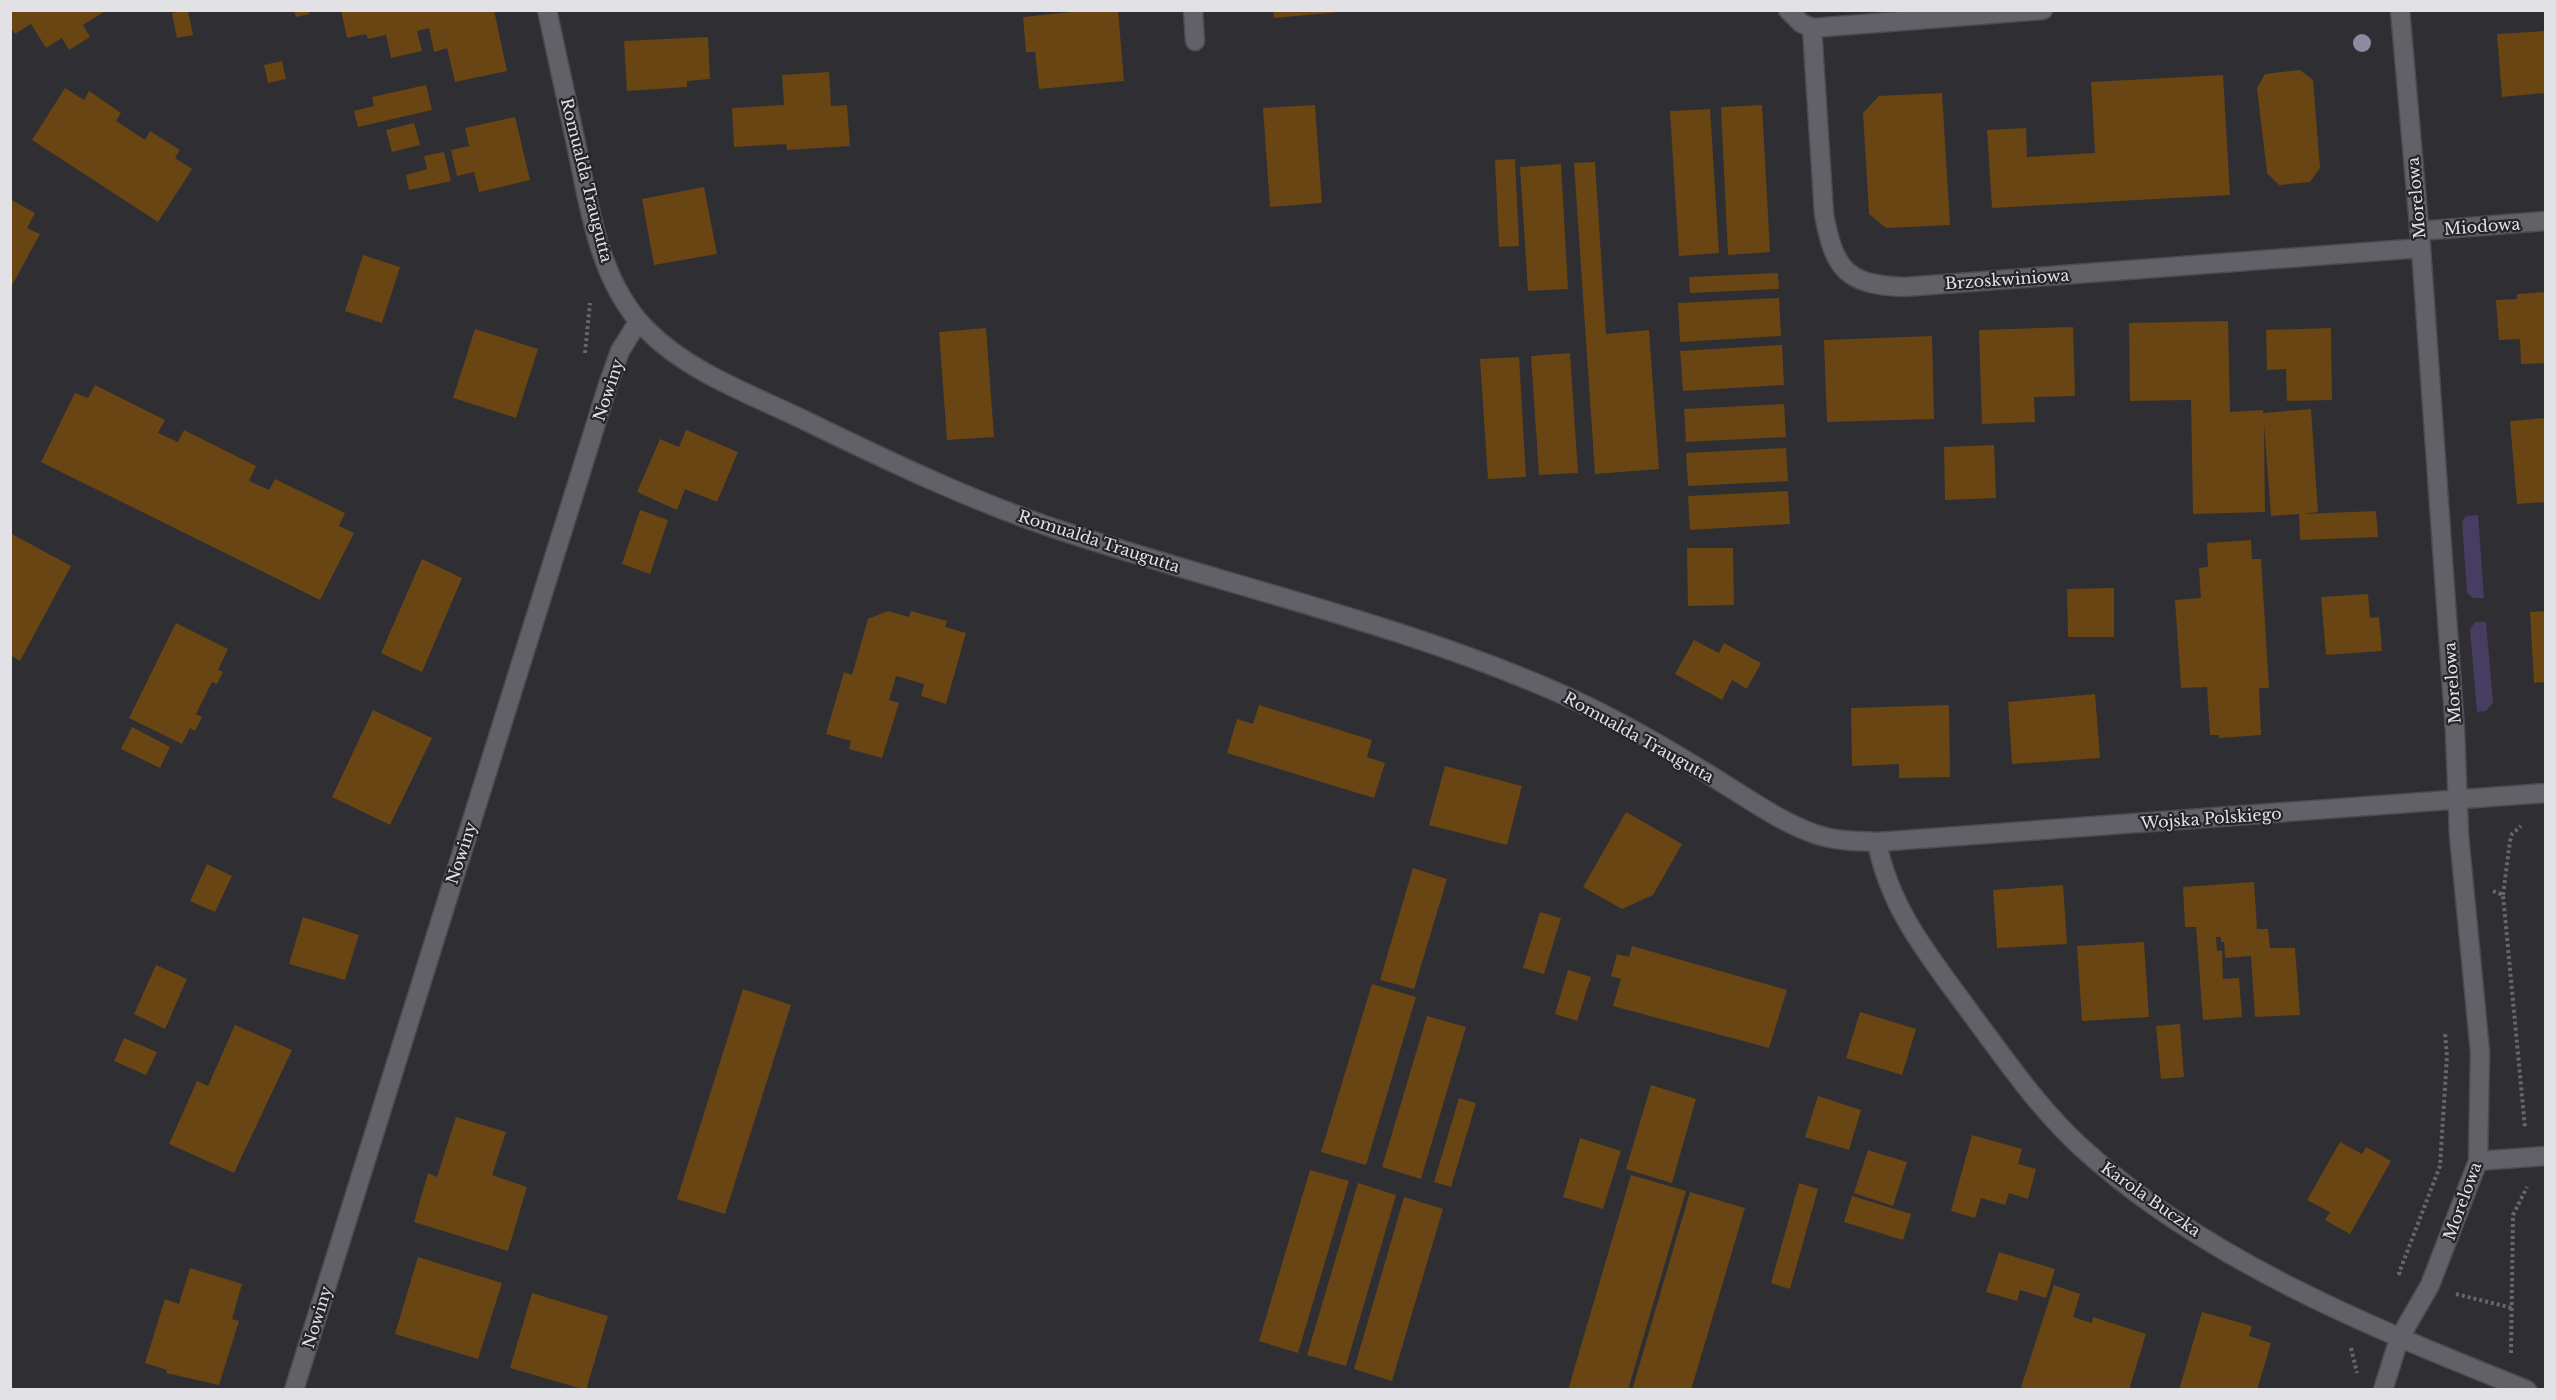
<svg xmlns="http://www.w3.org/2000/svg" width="2556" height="1400" font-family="'Libre Baskerville',serif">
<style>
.green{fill:#473c61}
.building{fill:#684513}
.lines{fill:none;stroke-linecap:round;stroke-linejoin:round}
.minor-casing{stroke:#4c4b50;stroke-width:21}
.path{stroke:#67666b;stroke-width:4;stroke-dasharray:3 3;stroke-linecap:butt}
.minor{stroke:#636168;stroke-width:18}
.tree{fill:#908aa1}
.labels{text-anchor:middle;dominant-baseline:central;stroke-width:4.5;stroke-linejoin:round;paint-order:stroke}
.street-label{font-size:16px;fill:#e2e1e5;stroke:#252429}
</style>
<rect width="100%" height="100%" fill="#2f2e33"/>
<path class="green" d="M 2478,515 L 2484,598 L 2473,598 L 2467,593 L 2462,522 L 2466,516 Z
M 2475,622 L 2486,622 L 2493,703 L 2486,711 L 2477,712 L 2470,629 Z"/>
<path class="building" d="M 10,10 L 107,10 L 83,25 L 90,37 L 69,50 L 62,38 L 46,48 L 31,24 L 15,34 L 10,26 Z
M 188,10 L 193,35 L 177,38 L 172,13 Z
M 294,10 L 309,10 L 309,14 L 296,17 Z
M 341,10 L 494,10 L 507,71 L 455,82 L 447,48 L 434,52 L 429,28 L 417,31 L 422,51 L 391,58 L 386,35 L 368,39 L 366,34 L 347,38 Z
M 1090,10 L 1118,10 L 1124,81 L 1039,89 L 1035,52 L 1026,52 L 1023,17 Z
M 1273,10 L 1340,10 L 1340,12 L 1274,18 Z
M 2546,31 L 2546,93 L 2502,97 L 2497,34 Z
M 708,37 L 710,79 L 687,81 L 687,87 L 627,91 L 624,41 Z
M 282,61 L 286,79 L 268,83 L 264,65 Z
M 2300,70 L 2313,80 L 2320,168 L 2310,182 L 2279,185 L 2267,173 L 2257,88 L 2265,74 Z
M 829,72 L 831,106 L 847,105 L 850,146 L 787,150 L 786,144 L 734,147 L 732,108 L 784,105 L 782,75 Z
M 2223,75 L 2230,195 L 1992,208 L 1987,130 L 2026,128 L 2027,157 L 2095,153 L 2091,82 Z
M 426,85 L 432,110 L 358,127 L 354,111 L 374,106 L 372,97 Z
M 65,88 L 84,100 L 89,91 L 121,113 L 116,121 L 145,140 L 150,131 L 180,150 L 175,158 L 192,169 L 158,222 L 32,140 Z
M 1942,93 L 1950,225 L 1886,228 L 1869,214 L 1863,113 L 1879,96 Z
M 1315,105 L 1322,203 L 1270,207 L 1263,108 Z
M 1762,105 L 1770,252 L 1728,255 L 1721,107 Z
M 1710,109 L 1719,253 L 1679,256 L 1670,111 Z
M 515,117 L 530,180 L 479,192 L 474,172 L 457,176 L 451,150 L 469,146 L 465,128 Z
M 414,123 L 420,145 L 392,152 L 386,130 Z
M 444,152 L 451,181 L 409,190 L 406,175 L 427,169 L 424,156 Z
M 1515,159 L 1519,246 L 1499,247 L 1495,160 Z
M 1595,162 L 1606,334 L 1649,330 L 1659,469 L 1595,474 L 1574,163 Z
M 1561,164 L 1568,289 L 1528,291 L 1520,167 Z
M 704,187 L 717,254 L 654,265 L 642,199 Z
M 10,199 L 35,213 L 27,228 L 40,234 L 10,289 Z
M 363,255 L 400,267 L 382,323 L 345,311 Z
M 1778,273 L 1779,289 L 1690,293 L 1689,277 Z
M 2546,292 L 2546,363 L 2521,364 L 2520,339 L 2499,340 L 2496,300 L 2517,299 L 2517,294 Z
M 1779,298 L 1781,336 L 1680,342 L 1678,303 Z
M 2228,321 L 2230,412 L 2263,410 L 2263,413 L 2311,409 L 2318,512 L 2302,514 L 2376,511 L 2378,537 L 2300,540 L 2299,514 L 2271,516 L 2264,424 L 2265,512 L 2193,514 L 2191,400 L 2130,401 L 2129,323 Z
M 2073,327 L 2075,396 L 2034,397 L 2035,422 L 1982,424 L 1979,330 Z
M 986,328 L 994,437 L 947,440 L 939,332 Z
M 2331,328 L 2332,400 L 2287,401 L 2286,369 L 2267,370 L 2266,330 Z
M 475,329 L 538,349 L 516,418 L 453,398 Z
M 1932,336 L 1934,419 L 1827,422 L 1824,340 Z
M 1782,345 L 1784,385 L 1683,391 L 1680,351 Z
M 1570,353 L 1578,473 L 1539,475 L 1531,356 Z
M 1519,357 L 1526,477 L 1488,479 L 1480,359 Z
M 95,385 L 165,420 L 158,433 L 178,442 L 184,430 L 256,466 L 249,481 L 269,490 L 275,479 L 345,513 L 339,526 L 354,533 L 320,600 L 41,462 L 75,393 L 88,398 Z
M 1784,404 L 1786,437 L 1686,442 L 1684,409 Z
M 2546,418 L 2546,502 L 2517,504 L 2510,421 Z
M 686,430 L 738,452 L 717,502 L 685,489 L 677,510 L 637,492 L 660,439 L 679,447 Z
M 1994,445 L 1996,498 L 1945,500 L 1944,447 Z
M 1786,448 L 1788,481 L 1688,486 L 1686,453 Z
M 1788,491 L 1790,524 L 1690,530 L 1688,496 Z
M 640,510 L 668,520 L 650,574 L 622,564 Z
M 10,533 L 71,566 L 20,661 L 10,655 Z
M 2251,540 L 2252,559 L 2261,559 L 2269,688 L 2259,688 L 2261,735 L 2219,738 L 2219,735 L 2210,735 L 2207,687 L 2181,688 L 2175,600 L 2201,598 L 2199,568 L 2208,567 L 2207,543 Z
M 1687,548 L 1733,548 L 1734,605 L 1688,606 Z
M 422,559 L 462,578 L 422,672 L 381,653 Z
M 2114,588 L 2114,637 L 2068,637 L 2067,589 Z
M 2368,594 L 2370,618 L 2379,617 L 2382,651 L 2326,655 L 2321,597 Z
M 888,611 L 909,617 L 911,611 L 947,621 L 945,627 L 966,633 L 946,704 L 921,696 L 924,684 L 896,676 L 889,700 L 899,703 L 882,758 L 849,749 L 851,741 L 826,734 L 844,672 L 852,675 L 868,619 Z
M 2546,611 L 2546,682 L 2534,683 L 2530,612 Z
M 176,623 L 228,649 L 218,670 L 223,672 L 217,684 L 212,682 L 196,714 L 202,717 L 195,731 L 190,728 L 182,744 L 129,718 Z
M 1694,640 L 1719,653 L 1724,643 L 1761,663 L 1747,689 L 1732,680 L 1722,700 L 1675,674 Z
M 2095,694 L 2100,758 L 2012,764 L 2008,702 Z
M 1259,705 L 1372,740 L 1367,757 L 1385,763 L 1374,798 L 1227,753 L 1237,719 L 1253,724 Z
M 1949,705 L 1950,777 L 1899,778 L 1899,764 L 1852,766 L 1851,708 Z
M 373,710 L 432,738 L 390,825 L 332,797 Z
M 132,727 L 170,747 L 160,768 L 121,749 Z
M 1445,766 L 1522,786 L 1507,845 L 1429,825 Z
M 1626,812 L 1682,844 L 1653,895 L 1622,909 L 1583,887 Z
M 207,864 L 232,876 L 215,912 L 190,901 Z
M 1413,868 L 1447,879 L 1414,989 L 1380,980 Z
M 2254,882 L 2257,929 L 2268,929 L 2270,948 L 2295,948 L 2300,1015 L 2255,1017 L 2251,956 L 2225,958 L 2224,942 L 2221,942 L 2221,937 L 2216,937 L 2217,951 L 2222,950 L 2223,979 L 2239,978 L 2242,1017 L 2203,1020 L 2196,927 L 2185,927 L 2183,887 Z
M 2063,885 L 2067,944 L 1997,948 L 1993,890 Z
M 1540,912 L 1561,918 L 1544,974 L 1523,968 Z
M 303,917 L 359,935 L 345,980 L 289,964 Z
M 2144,942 L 2149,1017 L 2082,1021 L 2077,946 Z
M 1632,946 L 1787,990 L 1769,1048 L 1613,1006 L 1621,979 L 1611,976 L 1617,954 L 1629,957 Z
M 156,965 L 187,979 L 165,1029 L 134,1014 Z
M 1568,970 L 1591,977 L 1577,1021 L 1555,1014 Z
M 1372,984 L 1416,997 L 1366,1165 L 1321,1152 Z
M 743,989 L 791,1005 L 725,1214 L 677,1199 Z
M 1860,1012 L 1916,1029 L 1902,1075 L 1846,1058 Z
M 1427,1016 L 1466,1027 L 1421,1179 L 1382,1167 Z
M 2180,1024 L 2184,1077 L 2161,1079 L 2156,1026 Z
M 235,1025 L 292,1050 L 234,1173 L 169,1144 L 197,1081 L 208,1086 Z
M 124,1038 L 157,1052 L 146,1075 L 114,1061 Z
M 1651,1085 L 1696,1099 L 1672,1183 L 1626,1169 Z
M 1818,1096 L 1861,1110 L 1849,1150 L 1805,1137 Z
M 1459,1098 L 1476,1103 L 1451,1187 L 1434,1182 Z
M 456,1117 L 506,1132 L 492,1175 L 527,1187 L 508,1251 L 414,1222 L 428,1173 L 437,1177 Z
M 1972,1135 L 2022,1149 L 2018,1164 L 2036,1169 L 2028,1199 L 2009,1193 L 2005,1205 L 1981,1198 L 1975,1218 L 1951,1211 Z
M 1580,1138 L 1621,1151 L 1603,1209 L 1563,1197 Z
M 2340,1142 L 2362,1154 L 2366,1147 L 2391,1161 L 2350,1234 L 2325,1220 L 2330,1212 L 2307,1200 Z
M 1868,1150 L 1907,1162 L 1893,1206 L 1854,1193 Z
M 1310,1170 L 1349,1181 L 1298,1353 L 1259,1341 Z
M 1631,1175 L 1686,1191 L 1628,1390 L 1568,1390 Z
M 1358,1183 L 1396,1195 L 1346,1366 L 1307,1355 Z
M 1799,1183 L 1818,1189 L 1790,1289 L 1771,1283 Z
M 1690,1192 L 1745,1208 L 1691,1390 L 1632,1390 Z
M 1852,1196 L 1911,1214 L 1903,1240 L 1844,1222 Z
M 1404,1197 L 1443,1209 L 1392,1381 L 1354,1369 Z
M 1999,1252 L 2055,1269 L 2046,1298 L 2020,1290 L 2017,1301 L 1986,1292 Z
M 418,1257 L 502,1283 L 478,1359 L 395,1334 Z
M 190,1268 L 242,1284 L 232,1319 L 239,1321 L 219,1385 L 166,1373 L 167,1370 L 145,1363 L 165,1299 L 179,1304 Z
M 2054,1285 L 2080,1294 L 2073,1317 L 2092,1323 L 2093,1317 L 2146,1334 L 2129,1390 L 2020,1390 Z
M 532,1293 L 608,1316 L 586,1390 L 510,1368 Z
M 2202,1312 L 2252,1326 L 2249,1336 L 2271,1343 L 2257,1390 L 2179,1390 Z"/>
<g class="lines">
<g class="minor-casing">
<path id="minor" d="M 547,10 C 556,52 565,93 574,134 C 588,199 597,280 646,329 C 689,373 753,395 806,421 C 890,462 974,502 1062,531 C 1226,585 1402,624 1559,693 C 1611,716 1660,744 1708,774 C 1743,795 1779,822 1818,835 C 1837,841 1857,841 1877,842 L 2546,793
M 1193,10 L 1195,41
M 1788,10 L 1801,23 L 1812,28 L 2043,10
M 1812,28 L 1824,214 C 1834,269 1846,285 1904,287 L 2421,248
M 2419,231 L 2546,221
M 1877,842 C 1889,907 1928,955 1967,1008 C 2002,1055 2038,1108 2082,1148 C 2204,1260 2375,1329 2527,1390
M 2478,1161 L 2546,1156
M 294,1390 L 608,385 L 620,351 L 638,322
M 2383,1390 L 2399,1339 L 2430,1285 L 2478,1161 L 2480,1052 L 2459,835 L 2455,731 L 2421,248 L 2400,10"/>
</g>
<path class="path" d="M 585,353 L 590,303
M 2493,891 L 2503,895 L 2525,1128
M 2503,895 L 2510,841 L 2512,834 L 2521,826
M 2401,1274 L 2399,1273 L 2440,1166 L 2447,1056 L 2445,1033
M 2456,1294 L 2512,1308
M 2351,1348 L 2357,1373
M 2511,1353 L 2513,1215 L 2527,1187"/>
<use href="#minor" class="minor"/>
</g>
<circle class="tree" cx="2362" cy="43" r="9"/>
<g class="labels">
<g class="street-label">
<text transform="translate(587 180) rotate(76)">Romualda Traugutta</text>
<text transform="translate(2416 198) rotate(-95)">Morelowa</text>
<text transform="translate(2482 226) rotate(-4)">Miodowa</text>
<text transform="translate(2007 279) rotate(-4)">Brzoskwiniowa</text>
<text transform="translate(608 390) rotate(-72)">Nowiny</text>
<text transform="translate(1099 541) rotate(18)">Romualda Traugutta</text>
<text transform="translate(2452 683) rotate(-94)">Morelowa</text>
<text transform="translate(1639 737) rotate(29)">Romualda Traugutta</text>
<text transform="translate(2211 818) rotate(-4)">Wojska Polskiego</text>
<text transform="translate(461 853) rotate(-72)">Nowiny</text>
<text transform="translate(2151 1199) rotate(35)">Karola Buczka</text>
<text transform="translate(2462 1201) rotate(-70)">Morelowa</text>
<text transform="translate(317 1317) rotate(-73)">Nowiny</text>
</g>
</g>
<rect width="2556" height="1400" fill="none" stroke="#e2e1e5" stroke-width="24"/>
</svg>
